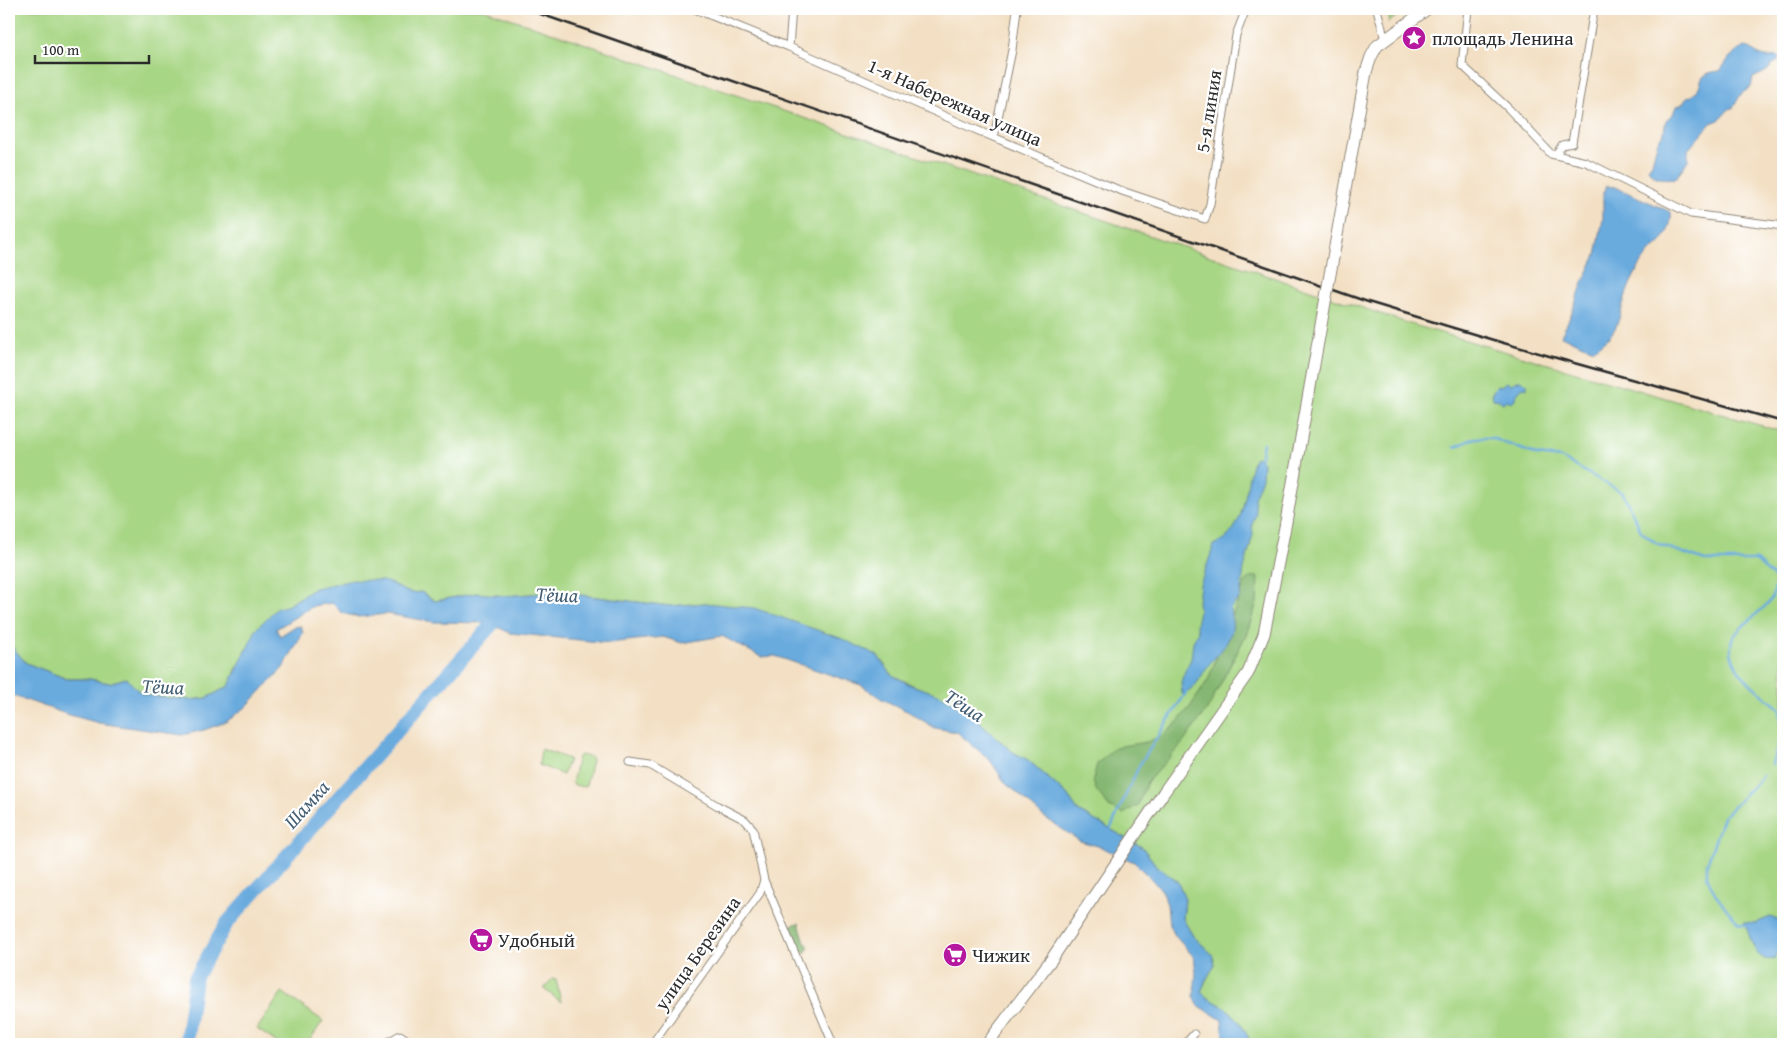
<svg xmlns="http://www.w3.org/2000/svg" width="1792" height="1053" font-family="'Gentium Book Plus',serif">
<style>
.green{fill:#a7d684;stroke:#698058}
.forest{fill:#85b772;stroke:#58714e}
.water{fill:#6aabde;stroke:#4a6b84}
.lines{fill:none;stroke-linecap:round;stroke-linejoin:round}
.stream{stroke:#6aabde;stroke-width:2.5}
.river{stroke:#6aabde;stroke-width:14}
.minor-casing{stroke:#8f8678;stroke-width:9}
.primary-casing{stroke:#8f8678;stroke-width:13}
.minor{stroke:#fff;stroke-width:7}
.primary{stroke:#fff;stroke-width:11}
.rail{stroke:#2b2b2b;stroke-width:2.5}
.primary-bridge-casing{stroke:#8f8678;stroke-width:13;stroke-linecap:butt}
.primary-bridge{stroke:#fff;stroke-width:11}
.labels{text-anchor:middle;dominant-baseline:central;stroke-width:4.5;stroke-linejoin:round;paint-order:stroke}
.poi-label{font-size:19px;fill:#2b2b2b;stroke:#fff;text-anchor:start}
.street-label{font-size:19px;fill:#2b2b2b;stroke:#fff}
.water-label{font-size:20px;font-style:italic;fill:#445e73;stroke:#fff}
</style>
<rect width="100%" height="100%" fill="#fff"/>
<filter id="ink" filterUnits="userSpaceOnUse"><feTurbulence type="fractalNoise" baseFrequency=".02" numOctaves="2"/><feDisplacementMap in="SourceGraphic" scale="10" xChannelSelector="R" yChannelSelector="G"/><feConvolveMatrix kernelMatrix="1 2 1 2 8 2 1 2 1" color-interpolation-filters="sRGB"/></filter>
<filter id="wash" filterUnits="userSpaceOnUse"><feTurbulence type="fractalNoise" baseFrequency=".0096" numOctaves="4" result="noise"/><feDisplacementMap in="SourceGraphic" scale="20" xChannelSelector="R" yChannelSelector="G"/><feGaussianBlur stdDeviation="1.12" result="paint"/><feColorMatrix in="noise" values="0 0 0 0 0 0 0 0 0 0 0 0 0 0 0 0 0 1.4 0 .05"/><feComposite in="paint" operator="in"/></filter>
<g filter="url(#wash)">
<rect width="100%" height="100%" fill="#f3e0c4"/>
<path class="green" d="M 9,9 L 483,9 L 1410,324 L 1783,432 L 1783,1044 L 1252,1044 C 1245,1032 1239,1018 1227,1009 C 1218,1002 1209,1001 1201,992 L 1206,980 L 1215,964 L 1212,955 L 1193,936 L 1183,919 L 1185,899 L 1178,882 L 1156,865 L 1142,847 L 1078,811 L 1067,795 L 1028,760 L 1013,752 L 985,728 L 976,716 L 892,675 L 877,655 L 705,603 L 670,606 L 556,592 L 505,596 L 477,593 L 435,601 L 421,592 C 408,595 398,588 387,582 L 315,588 L 287,606 L 277,608 L 237,668 L 229,686 L 207,698 L 191,700 L 159,697 L 142,694 L 126,678 L 109,683 L 90,679 L 67,679 L 26,663 L 9,643 Z
M 1391,9 L 1406,9 L 1388,23 Z
M 541,749 L 569,759 L 563,775 L 539,765 Z
M 580,755 L 591,757 L 592,760 L 586,785 L 583,787 L 575,785 L 572,783 L 578,757 Z
M 552,979 L 556,979 L 561,1002 L 544,989 Z
M 282,992 L 323,1021 L 307,1044 L 279,1044 L 257,1029 Z"/>
<path class="forest" d="M 1251,577 L 1258,577 L 1257,603 L 1246,635 L 1207,710 L 1182,744 L 1147,782 L 1138,805 L 1123,814 L 1109,807 L 1095,788 L 1093,780 L 1097,764 L 1115,747 L 1147,742 L 1161,736 L 1174,726 L 1190,707 L 1208,680 L 1245,582 Z
M 799,923 L 805,942 L 809,947 L 805,953 L 800,950 L 791,925 Z"/>
<path class="water" d="M 1744,47 C 1759,48 1754,61 1777,56 L 1779,58 L 1778,61 L 1773,64 L 1767,71 L 1753,78 L 1751,87 L 1741,94 L 1733,108 L 1730,108 L 1719,120 L 1711,123 L 1688,150 L 1688,160 L 1676,178 C 1665,179 1653,180 1648,168 L 1652,163 L 1657,143 L 1664,132 L 1666,120 L 1673,114 L 1676,106 C 1683,106 1684,100 1688,96 L 1690,97 C 1707,86 1693,73 1720,71 L 1730,57 Z
M 1606,186 L 1615,187 L 1671,212 C 1672,222 1668,233 1662,241 C 1658,246 1652,249 1648,254 C 1641,263 1633,277 1629,287 C 1617,315 1623,331 1594,349 L 1561,336 L 1570,317 L 1584,280 L 1596,255 L 1603,219 L 1603,193 Z
M 1520,380 L 1527,384 L 1527,389 L 1523,387 C 1517,391 1516,398 1512,403 L 1507,400 L 1503,403 L 1499,400 L 1493,399 L 1492,393 L 1497,385 L 1501,386 L 1506,382 L 1511,384 Z
M 1257,457 L 1262,461 L 1263,463 L 1262,478 L 1254,498 L 1256,513 L 1252,525 L 1253,534 L 1244,569 L 1240,597 L 1230,609 C 1231,617 1234,625 1231,633 C 1227,645 1219,653 1211,662 C 1202,672 1196,692 1182,694 L 1181,682 L 1185,671 L 1191,659 L 1193,642 L 1198,631 L 1196,625 L 1199,611 L 1198,602 L 1200,585 L 1214,545 C 1248,532 1243,487 1254,458 Z
M 353,580 C 363,581 377,579 386,582 C 400,585 403,596 421,592 L 435,601 L 477,593 L 505,596 L 556,592 L 670,606 L 705,603 L 754,608 L 840,638 L 877,655 L 892,675 L 911,685 L 941,695 L 976,716 L 985,728 L 1013,752 L 1028,760 L 1067,795 L 1078,811 L 1142,847 L 1156,865 L 1178,882 L 1185,899 L 1183,919 L 1193,936 L 1212,954 L 1215,964 L 1206,980 L 1201,992 C 1209,1001 1218,1002 1227,1009 C 1239,1018 1245,1032 1252,1044 L 1228,1044 L 1224,1037 L 1222,1020 L 1198,1005 L 1194,996 L 1196,972 L 1194,957 L 1176,937 L 1169,925 L 1167,904 L 1160,888 L 1134,862 L 1101,847 L 1080,841 L 1041,815 L 1014,790 L 1006,784 L 990,760 L 957,732 L 935,728 L 909,712 L 882,699 L 861,685 L 775,656 L 761,657 L 722,636 L 682,643 L 663,637 L 609,643 L 510,633 L 489,623 L 434,622 L 387,614 L 358,617 L 342,613 L 332,603 L 313,606 L 276,629 L 280,636 L 294,627 L 301,626 L 303,633 L 283,668 L 246,707 L 226,722 L 204,730 L 182,735 L 99,723 L 66,714 L 9,694 L 9,643 L 26,663 L 67,679 L 90,679 L 109,683 L 126,678 L 142,694 L 159,697 L 191,700 L 207,698 L 229,686 L 257,628 L 277,608 L 287,606 L 315,588 Z
M 1770,917 L 1783,922 L 1783,947 L 1779,950 L 1774,959 C 1754,965 1750,933 1744,922 L 1756,923 Z"/>
<g class="lines">
<path class="stream" d="M 1455,447 L 1475,438 L 1492,438 L 1537,455 L 1561,458 L 1623,493 L 1641,531 L 1656,543 L 1705,561 L 1756,561 L 1777,580 C 1771,607 1768,602 1750,620 C 1745,624 1734,634 1732,640 C 1724,669 1762,693 1780,709 L 1782,733 L 1772,764
M 1260,461 L 1263,443
M 1109,832 L 1140,764 L 1187,691
M 1748,926 L 1738,923 L 1717,897 L 1707,877 L 1707,864 L 1723,817 L 1763,776"/>
<path class="river" d="M 186,1044 L 195,978 L 227,923 L 502,613"/>
</g>
</g>
<g filter="url(#ink)">
<g class="lines">
<g class="minor-casing">
<path id="minor" d="M 695,9 L 789,47 L 967,126 L 1119,190 L 1205,219 L 1210,204 L 1236,35 L 1246,9
M 1377,9 L 1385,40
M 1468,9 L 1462,65 L 1509,109 L 1551,154 L 1586,162 L 1691,214 L 1783,226
M 789,47 L 792,9
M 994,137 L 1012,50 L 1017,9
M 1556,155 L 1562,145 L 1572,143 L 1594,9
M 630,762 L 650,765 L 718,806 L 745,820 L 753,829 L 764,880 L 833,1044
M 385,1044 L 400,1035 L 413,1044
M 652,1044 L 760,893 L 764,880
M 1185,1044 L 1194,1034"/>
</g>
<g class="primary-casing">
<path id="primary" d="M 1366,72 L 1371,57 L 1377,46 L 1427,9
M 987,1044 L 1051,960 L 1164,792 L 1248,673 L 1264,634 L 1286,522"/>
</g>
<use href="#minor" class="minor"/>
<use href="#primary" class="primary"/>
<path class="rail" d="M 526,9 L 1368,302 L 1500,342 L 1783,422"/>
<g class="primary-bridge-casing">
<path id="primary-bridge" d="M 1286,522 L 1366,72"/>
</g>
<use href="#primary-bridge" class="primary-bridge"/>
</g>
</g>
<defs>
<g id="sight-disc" transform="scale(1.25)"><circle r="9.5" fill="#b5179e" stroke="#fff"/><path d="M0-6L1.8-2.2L6-1.7L2.9 1.2L3.7 5.4L0 3.3L-3.7 5.4L-2.9 1.2L-6-1.7L-1.8-2.2Z" fill="#fff"/></g>
<g id="supermarket-disc" transform="scale(1.25)"><circle r="9.5" fill="#b5179e" stroke="#fff"/><path d="M-6-5.5h2.5l.6 2H6L4.5 2H-2.5L-4.4-4H-6ZM-1.5 3.2a1.3 1.3 0 1 0 .1 0ZM3 3.2a1.3 1.3 0 1 0 .1 0Z" fill="#fff"/></g>
</defs>
<g fill-rule="evenodd">
<use href="#sight-disc" x="1414" y="38"/>
<use href="#supermarket-disc" x="481" y="940"/>
<use href="#supermarket-disc" x="955" y="955"/>
</g>
<g class="labels">
<g class="poi-label">
<text x="1432" y="38">площадь Ленина</text>
<text x="498" y="940">Удобный</text>
<text x="972" y="955">Чижик</text>
</g>
<g class="street-label">
<text transform="translate(955 102) rotate(24)">1-я Набережная улица</text>
<text transform="translate(1208 111) rotate(-81)">5-я линия</text>
<text transform="translate(697 953) rotate(-55)">улица Березина</text>
</g>
<g class="water-label">
<text transform="translate(557 594) rotate(2)">Тёша</text>
<text transform="translate(163 686) rotate(3)">Тёша</text>
<text transform="translate(965 705) rotate(33)">Тёша</text>
<text transform="translate(306 804) rotate(-48)">Шамка</text>
</g>
</g>
<rect width="1792" height="1053" fill="none" stroke="#fff" stroke-width="30"/>
<path d="M35 55v8h114v-8" fill="none" stroke="#2b2b2b" stroke-width="2.5"/>
<text x="42" y="55" font-size="15" fill="#2b2b2b" stroke="#ffffff" stroke-width="4" paint-order="stroke">100 m</text>
</svg>
